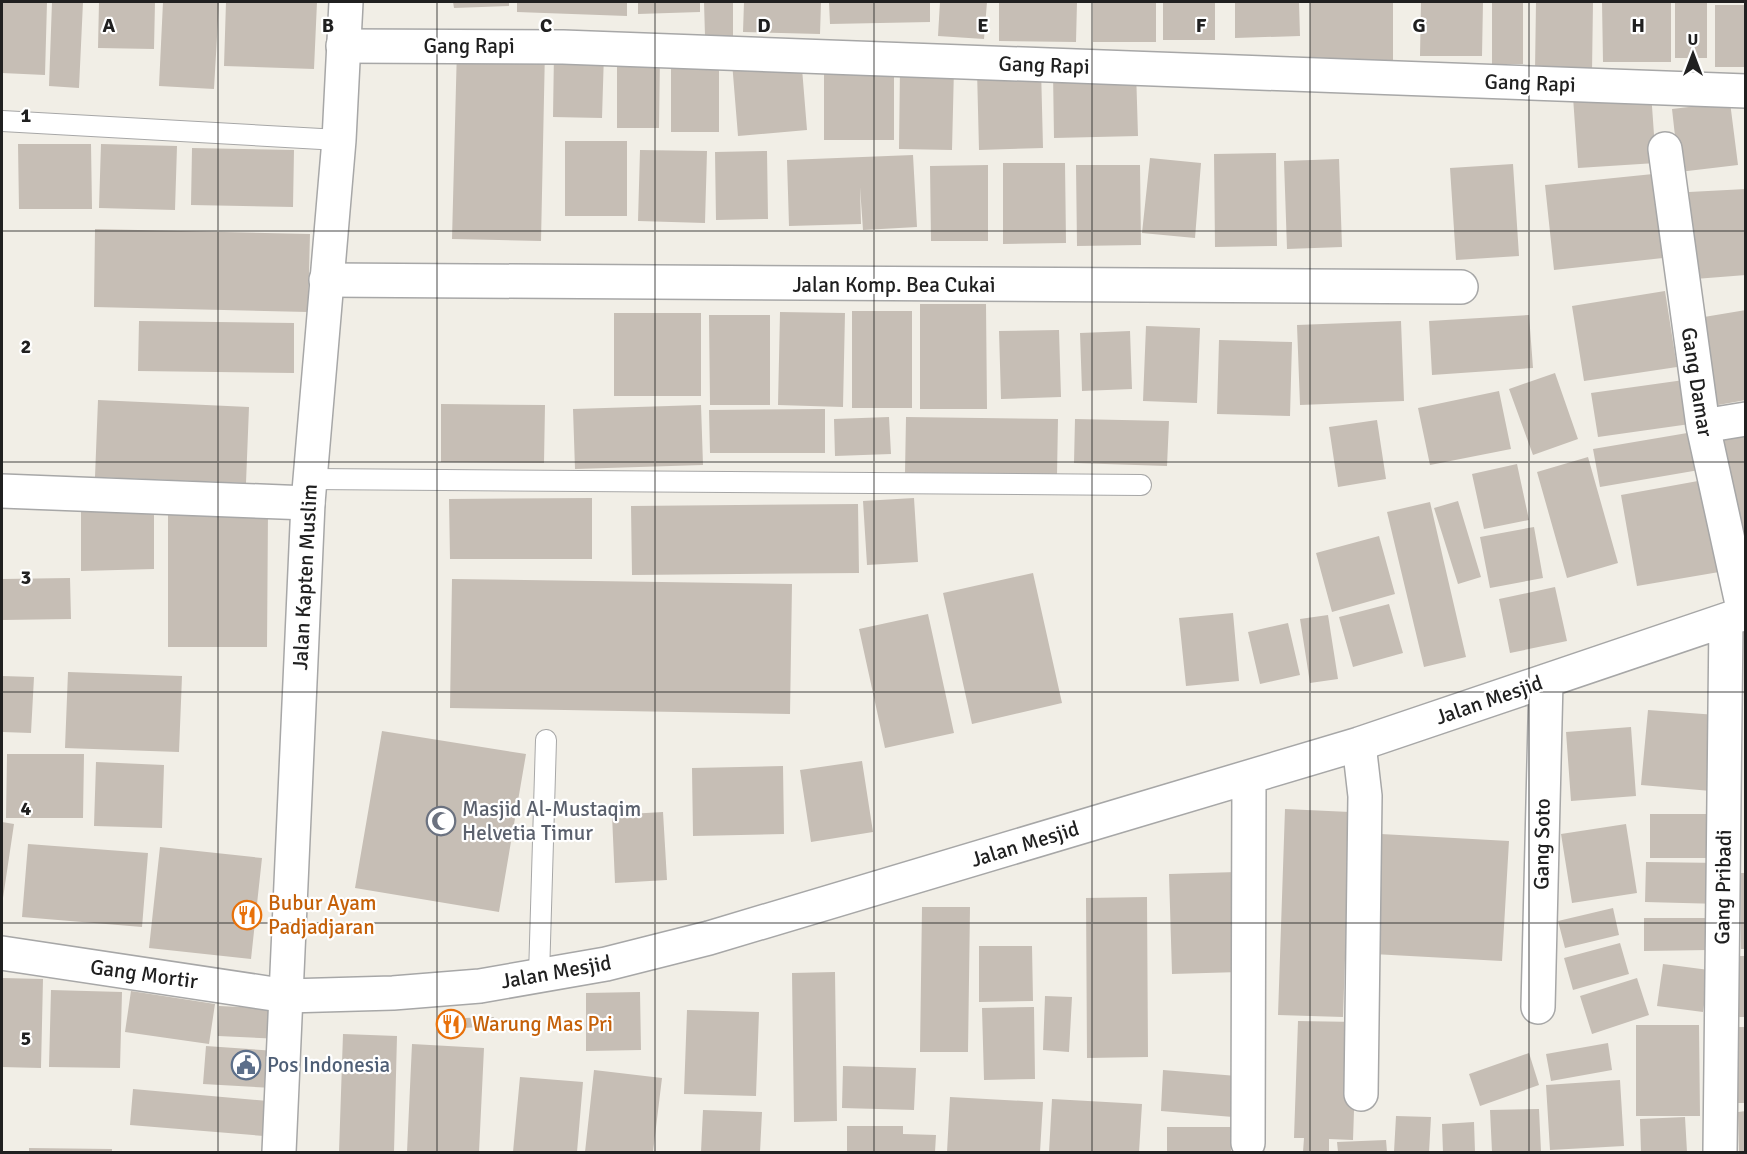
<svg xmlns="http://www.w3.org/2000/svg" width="1747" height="1154" font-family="Signika,sans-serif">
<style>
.building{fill:#c6beb5}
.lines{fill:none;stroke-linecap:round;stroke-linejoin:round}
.service-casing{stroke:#a7a7a7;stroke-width:22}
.minor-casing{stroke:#a7a7a7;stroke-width:36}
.tertiary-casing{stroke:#a7a7a7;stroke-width:36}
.service{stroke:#fff;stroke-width:20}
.minor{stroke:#fff;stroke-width:33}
.tertiary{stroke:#fff;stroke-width:33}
.grid{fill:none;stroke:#202020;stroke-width:1.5;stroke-opacity:0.55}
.labels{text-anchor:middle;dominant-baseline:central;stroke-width:4.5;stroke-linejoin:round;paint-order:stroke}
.street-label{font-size:21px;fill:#202020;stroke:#fff}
.worship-label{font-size:21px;fill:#5b616d;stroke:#fff;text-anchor:start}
.food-label{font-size:21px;fill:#c56008;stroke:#fff;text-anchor:start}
.service-label{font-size:21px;fill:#4e5e75;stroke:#fff;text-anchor:start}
.grid-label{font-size:20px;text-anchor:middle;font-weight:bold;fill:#202020;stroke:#fff;stroke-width:4.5;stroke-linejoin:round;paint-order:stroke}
</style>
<rect width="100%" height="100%" fill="#f1eee6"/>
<path class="building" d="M 2,2 L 47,2 L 45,75 L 2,73 Z
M 52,2 L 83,2 L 79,88 L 49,86 Z
M 99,2 L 155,2 L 154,49 L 98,48 Z
M 163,2 L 219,2 L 214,89 L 159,86 Z
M 226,2 L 317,2 L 314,69 L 224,66 Z
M 453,2 L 509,2 L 509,6 L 454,8 Z
M 517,2 L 627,2 L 627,16 L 517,12 Z
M 638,2 L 700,2 L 700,12 L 638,14 Z
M 704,2 L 733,2 L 733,36 L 705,36 Z
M 744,2 L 821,2 L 820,34 L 743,32 Z
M 829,2 L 930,2 L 930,22 L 830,24 Z
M 940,2 L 987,2 L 984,39 L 938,36 Z
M 999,2 L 1077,2 L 1076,42 L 999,41 Z
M 1093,2 L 1156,2 L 1156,42 L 1093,42 Z
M 1163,2 L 1215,2 L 1215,40 L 1163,40 Z
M 1235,2 L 1299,2 L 1300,36 L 1235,38 Z
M 1310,2 L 1393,2 L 1393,62 L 1310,62 Z
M 1421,2 L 1483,2 L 1482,56 L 1420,56 Z
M 1492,2 L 1523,2 L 1523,64 L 1492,64 Z
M 1536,2 L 1593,2 L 1592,72 L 1535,71 Z
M 1602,2 L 1671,2 L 1671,62 L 1603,62 Z
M 1675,2 L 1707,2 L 1707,58 L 1675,58 Z
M 1715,5 L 1746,5 L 1746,67 L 1715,67 Z
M 457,47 L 545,49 L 541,241 L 452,239 Z
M 554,52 L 604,53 L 602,118 L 553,117 Z
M 617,54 L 660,54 L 659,128 L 617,128 Z
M 801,56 L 807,130 L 738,136 L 732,62 Z
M 671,58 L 719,58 L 719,132 L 671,132 Z
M 900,67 L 954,68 L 952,150 L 899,149 Z
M 1041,68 L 1043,148 L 979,150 L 977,70 Z
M 1136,70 L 1138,136 L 1054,138 L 1053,72 Z
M 824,71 L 894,71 L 894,140 L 824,140 Z
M 1651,92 L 1656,163 L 1578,168 L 1573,97 Z
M 1730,102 L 1738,165 L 1679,172 L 1672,109 Z
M 565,141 L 627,141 L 627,216 L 565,216 Z
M 18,144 L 91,144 L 92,209 L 19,209 Z
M 101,144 L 177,146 L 175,210 L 99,208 Z
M 192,148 L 294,150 L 293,207 L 191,205 Z
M 640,150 L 707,151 L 705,223 L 638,221 Z
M 767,151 L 768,219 L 716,220 L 715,152 Z
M 1276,153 L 1277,246 L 1215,247 L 1214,154 Z
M 913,155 L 917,227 L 863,230 L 860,187 L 861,224 L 789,226 L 787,160 Z
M 1150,158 L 1201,163 L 1195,238 L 1142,233 Z
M 1339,159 L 1342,247 L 1287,249 L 1284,161 Z
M 1003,163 L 1065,163 L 1066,243 L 1003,244 Z
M 1513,164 L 1519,256 L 1456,260 L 1450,168 Z
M 988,165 L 988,241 L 931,241 L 930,166 Z
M 1076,165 L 1140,165 L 1141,245 L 1077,246 Z
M 1663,173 L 1672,257 L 1554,270 L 1545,185 Z
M 1746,189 L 1746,275 L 1695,279 L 1689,192 Z
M 95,229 L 310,234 L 308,312 L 94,307 Z
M 1665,291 L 1677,367 L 1584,381 L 1572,306 Z
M 920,304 L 986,304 L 987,409 L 920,409 Z
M 1746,310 L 1746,400 L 1707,407 L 1692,319 Z
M 852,311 L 912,311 L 912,408 L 852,408 Z
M 780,312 L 845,313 L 843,407 L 778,405 Z
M 614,313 L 701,313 L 701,396 L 614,396 Z
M 709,315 L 770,315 L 770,405 L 710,405 Z
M 1529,315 L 1533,368 L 1432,375 L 1429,321 Z
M 139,321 L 294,323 L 294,373 L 138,371 Z
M 1401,321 L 1404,401 L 1300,405 L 1297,325 Z
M 1146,326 L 1200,328 L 1197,403 L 1143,401 Z
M 1059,330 L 1061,397 L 1001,399 L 999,331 Z
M 1130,331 L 1132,389 L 1082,391 L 1080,333 Z
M 1219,340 L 1292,342 L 1290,416 L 1217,414 Z
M 1555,373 L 1578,439 L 1533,455 L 1509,389 Z
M 1691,379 L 1697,423 L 1598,437 L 1591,393 Z
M 1499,391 L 1511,449 L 1430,465 L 1418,408 Z
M 98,400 L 249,407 L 246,483 L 95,477 Z
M 441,404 L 545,405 L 544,463 L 441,462 Z
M 701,405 L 703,465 L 575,469 L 573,409 Z
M 825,409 L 825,453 L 710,453 L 709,410 Z
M 889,417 L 891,454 L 835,456 L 834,419 Z
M 906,417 L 1058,419 L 1057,475 L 905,473 Z
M 1075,419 L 1169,421 L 1167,466 L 1074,463 Z
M 1377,420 L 1386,479 L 1338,487 L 1329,427 Z
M 1699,431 L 1705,469 L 1600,487 L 1593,449 Z
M 1746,433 L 1746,563 L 1713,441 Z
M 1588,457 L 1618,563 L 1567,578 L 1537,472 Z
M 1517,464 L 1529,520 L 1484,529 L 1472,474 Z
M 1709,479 L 1725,571 L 1637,586 L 1621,495 Z
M 592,498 L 592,559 L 450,559 L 449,499 Z
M 914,498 L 918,562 L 867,565 L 863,501 Z
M 1458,501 L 1481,577 L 1458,584 L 1434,508 Z
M 1430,502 L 1466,657 L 1424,667 L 1387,512 Z
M 858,504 L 859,573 L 632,575 L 631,506 Z
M 154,509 L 154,569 L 81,571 L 81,510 Z
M 168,510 L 268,511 L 267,647 L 168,647 Z
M 1534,527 L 1543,578 L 1490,588 L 1480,537 Z
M 1379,536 L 1395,594 L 1332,612 L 1316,553 Z
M 1033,573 L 1062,703 L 972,724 L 943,593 Z
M 70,578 L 71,619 L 2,620 L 2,579 Z
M 452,579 L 792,584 L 790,714 L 450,708 Z
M 1555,587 L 1567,641 L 1510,653 L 1499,599 Z
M 1389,604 L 1403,653 L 1353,667 L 1339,617 Z
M 1233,613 L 1239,681 L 1186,686 L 1179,618 Z
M 928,614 L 954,733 L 885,748 L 859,629 Z
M 1328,615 L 1338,679 L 1310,683 L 1300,619 Z
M 1288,623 L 1300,675 L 1260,684 L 1248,632 Z
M 68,672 L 182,676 L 179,752 L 65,748 Z
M 2,676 L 34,677 L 31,733 L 2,732 Z
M 1648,710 L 1717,715 L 1711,791 L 1641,785 Z
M 1631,727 L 1636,796 L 1571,801 L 1566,732 Z
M 382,731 L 526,754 L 499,912 L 355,888 Z
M 7,754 L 84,754 L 83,818 L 6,818 Z
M 862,761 L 873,832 L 811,842 L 800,770 Z
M 96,762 L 164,765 L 162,828 L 94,826 Z
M 783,766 L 784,834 L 693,836 L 692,768 Z
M 1285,809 L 1350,812 L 1343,1017 L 1278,1015 Z
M 663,812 L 667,880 L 615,883 L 612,815 Z
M 1650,814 L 1717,814 L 1717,858 L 1650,858 Z
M 2,822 L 14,824 L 3,898 L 2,898 Z
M 1626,824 L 1637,893 L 1572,903 L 1561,834 Z
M 1381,834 L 1509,841 L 1502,961 L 1373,954 Z
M 28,844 L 148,853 L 142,927 L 22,917 Z
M 160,847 L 262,858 L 251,959 L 149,948 Z
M 1646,862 L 1722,863 L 1721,904 L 1645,902 Z
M 1237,872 L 1240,972 L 1172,974 L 1169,874 Z
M 1740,873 L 1746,873 L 1746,949 L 1741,949 Z
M 1147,897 L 1148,1057 L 1087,1058 L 1086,898 Z
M 922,907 L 970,907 L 968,1052 L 920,1052 Z
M 1613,908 L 1619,935 L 1565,948 L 1558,921 Z
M 1644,918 L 1709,918 L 1709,950 L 1644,951 Z
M 1620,943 L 1629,974 L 1573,990 L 1564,958 Z
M 979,946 L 1032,946 L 1033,1001 L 979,1002 Z
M 1729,956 L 1746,956 L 1746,1017 L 1729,1017 Z
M 1663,964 L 1709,970 L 1703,1012 L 1657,1006 Z
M 835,972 L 837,1121 L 794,1122 L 792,973 Z
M 2,978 L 43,979 L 41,1068 L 2,1067 Z
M 1637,978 L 1649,1015 L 1592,1034 L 1580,996 Z
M 51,990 L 122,992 L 120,1068 L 49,1067 Z
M 131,991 L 215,1004 L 209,1044 L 125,1032 Z
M 640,992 L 641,1050 L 586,1051 L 586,993 Z
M 1045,996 L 1072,997 L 1069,1052 L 1043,1050 Z
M 219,1006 L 284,1009 L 282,1039 L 218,1036 Z
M 1034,1007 L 1035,1079 L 984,1080 L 982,1008 Z
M 687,1010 L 759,1012 L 756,1096 L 684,1094 Z
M 494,1017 L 495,1026 L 464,1028 L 464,1018 Z
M 1298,1021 L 1357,1022 L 1353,1140 L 1329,1139 L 1329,1152 L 1303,1152 L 1304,1138 L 1294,1138 Z
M 1636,1025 L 1699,1025 L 1700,1116 L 1636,1116 Z
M 1736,1027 L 1746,1027 L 1746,1103 L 1736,1103 Z
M 343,1034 L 397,1036 L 394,1152 L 339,1152 Z
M 1608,1043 L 1612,1070 L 1551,1081 L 1546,1054 Z
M 412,1044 L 484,1048 L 479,1152 L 407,1152 Z
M 206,1046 L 276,1051 L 273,1088 L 203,1084 Z
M 1529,1053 L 1539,1085 L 1480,1106 L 1469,1074 Z
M 843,1066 L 916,1068 L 914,1110 L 842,1108 Z
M 594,1070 L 662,1078 L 653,1152 L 585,1152 Z
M 1163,1070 L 1237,1076 L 1233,1117 L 1161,1111 Z
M 520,1077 L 583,1082 L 577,1152 L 513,1152 Z
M 1620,1080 L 1624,1146 L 1550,1150 L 1546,1085 Z
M 133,1089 L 268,1101 L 264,1136 L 130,1125 Z
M 950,1097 L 1043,1102 L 1040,1152 L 947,1152 Z
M 1052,1099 L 1142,1104 L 1139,1152 L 1049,1152 Z
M 1539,1109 L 1541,1152 L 1492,1152 L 1490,1110 Z
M 703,1110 L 762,1112 L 760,1152 L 701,1152 Z
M 1746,1111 L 1746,1152 L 1739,1152 L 1738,1112 Z
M 1396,1116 L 1431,1117 L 1429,1152 L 1394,1152 Z
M 1685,1117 L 1687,1152 L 1641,1152 L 1640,1119 Z
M 1474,1122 L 1475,1152 L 1443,1152 L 1442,1124 Z
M 847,1126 L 903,1126 L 903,1134 L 936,1135 L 935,1152 L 847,1152 Z
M 1167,1127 L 1231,1127 L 1231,1152 L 1167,1152 Z
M 1386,1140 L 1387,1152 L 1338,1152 L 1337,1142 Z
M 29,1148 L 112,1149 L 112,1152 L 29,1152 Z"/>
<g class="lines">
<g class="service-casing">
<path id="service" d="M 2,121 L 339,140
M 310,479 L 1141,485
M 539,976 L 546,740"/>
</g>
<g class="minor-casing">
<path id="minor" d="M 343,46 L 563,47 L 1746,91
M 1665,149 L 1703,426 L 1744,613
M 326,280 L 1461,287
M 1703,426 L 1746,419
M 2,491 L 308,503
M 1359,744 L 1365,796 L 1361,1094
M 2,953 L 287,996 L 393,993 L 480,986 L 606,964 L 709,938 L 1359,744 L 1746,613
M 1538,1007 L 1546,681
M 1248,1143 L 1249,777
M 1720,1152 L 1726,621"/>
</g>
<g class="tertiary-casing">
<path id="tertiary" d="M 279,1152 L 308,503 L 339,140 L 346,2"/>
</g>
<use href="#service" class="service"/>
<use href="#minor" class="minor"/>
<use href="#tertiary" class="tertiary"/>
</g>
<path class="grid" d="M 218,2 L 218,1152M 437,2 L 437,1152M 655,2 L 655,1152M 874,2 L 874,1152M 1092,2 L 1092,1152M 1310,2 L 1310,1152M 1529,2 L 1529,1152M 2,231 L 1746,231M 2,462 L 1746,462M 2,692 L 1746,692M 2,923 L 1746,923"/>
<defs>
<g id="mosque-ring" transform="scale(1.5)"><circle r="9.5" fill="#fff" stroke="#6b7280" stroke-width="1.5"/><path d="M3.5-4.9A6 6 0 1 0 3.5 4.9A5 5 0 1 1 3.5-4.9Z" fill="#6b7280"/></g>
<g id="restaurant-ring" transform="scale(1.5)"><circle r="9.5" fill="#fff" stroke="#e8710a" stroke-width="1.5"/><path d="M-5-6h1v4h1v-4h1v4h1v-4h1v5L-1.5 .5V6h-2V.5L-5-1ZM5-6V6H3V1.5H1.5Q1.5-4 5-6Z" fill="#e8710a"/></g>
<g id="civic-ring" transform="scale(1.5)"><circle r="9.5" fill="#fff" stroke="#5c6f8a" stroke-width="1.5"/><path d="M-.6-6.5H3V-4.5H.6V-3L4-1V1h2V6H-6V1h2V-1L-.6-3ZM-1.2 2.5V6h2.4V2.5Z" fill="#5c6f8a"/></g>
</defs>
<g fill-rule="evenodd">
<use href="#mosque-ring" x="441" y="821"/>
<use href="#restaurant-ring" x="247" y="915"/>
<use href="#restaurant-ring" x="451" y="1024"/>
<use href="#civic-ring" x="246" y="1065"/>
</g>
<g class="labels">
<g class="street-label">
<text x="469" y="46">Gang Rapi</text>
<text transform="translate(1044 65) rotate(2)">Gang Rapi</text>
<text transform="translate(1530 83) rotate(2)">Gang Rapi</text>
<text x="894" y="285">Jalan Komp. Bea Cukai</text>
<text transform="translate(1697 382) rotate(81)">Gang Damar</text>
<text transform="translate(305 577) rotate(-87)">Jalan Kapten Muslim</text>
<text transform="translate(1489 700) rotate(-19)">Jalan Mesjid</text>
<text transform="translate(1025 844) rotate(-17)">Jalan Mesjid</text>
<text transform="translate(1542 844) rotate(-89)">Gang Soto</text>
<text transform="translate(1723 887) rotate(-89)">Gang Pribadi</text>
<text transform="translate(556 972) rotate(-10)">Jalan Mesjid</text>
<text transform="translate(144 974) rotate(8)">Gang Mortir</text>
</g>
<g class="worship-label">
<text x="462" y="809">Masjid Al-Mustaqim<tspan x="462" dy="24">Helvetia Timur</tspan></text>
</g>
<g class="food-label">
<text x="268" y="903">Bubur Ayam<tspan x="268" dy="24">Padjadjaran</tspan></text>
<text x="472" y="1024">Warung Mas Pri</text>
</g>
<g class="service-label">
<text x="267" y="1065">Pos Indonesia</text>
</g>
</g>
<g class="grid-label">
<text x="109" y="32">A</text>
<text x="328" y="32">B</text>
<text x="546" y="32">C</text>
<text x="764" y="32">D</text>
<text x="983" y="32">E</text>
<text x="1201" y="32">F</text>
<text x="1419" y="32">G</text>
<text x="1638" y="32">H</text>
<text x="26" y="122">1</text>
<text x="26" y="353">2</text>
<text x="26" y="584">3</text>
<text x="26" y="815">4</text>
<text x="26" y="1045">5</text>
</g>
<rect width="1747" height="1154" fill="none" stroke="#202020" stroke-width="6"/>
<g transform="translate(1693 54)" stroke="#ffffff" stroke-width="4.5" paint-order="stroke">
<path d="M0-4.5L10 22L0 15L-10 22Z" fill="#202020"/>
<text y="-9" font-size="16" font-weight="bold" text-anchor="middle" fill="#202020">U</text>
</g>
</svg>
